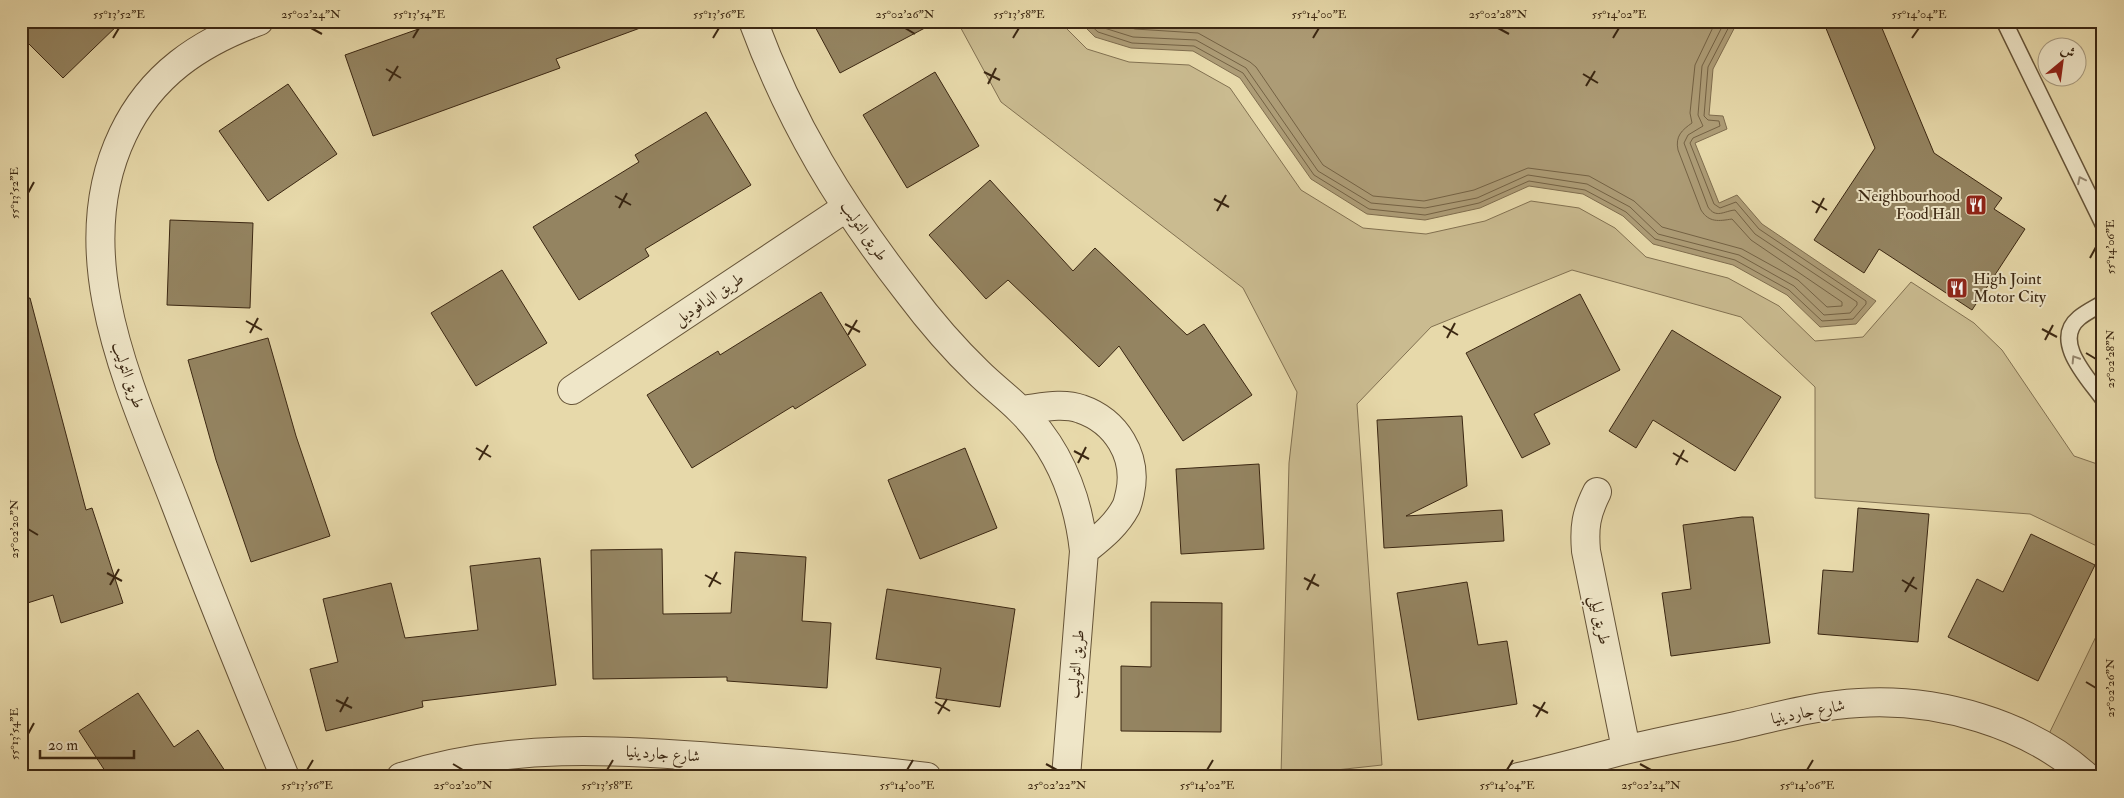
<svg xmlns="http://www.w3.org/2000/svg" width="2124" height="798" font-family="'IM FELL Double Pica',Amiri,serif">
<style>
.green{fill:#cabb90;stroke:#827151}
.water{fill:#ad9c76;stroke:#7f6d4e}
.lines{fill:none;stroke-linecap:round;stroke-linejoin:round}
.shore{stroke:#746244;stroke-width:1}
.building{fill:#948461;stroke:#3b2712}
.lane-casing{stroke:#665438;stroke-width:18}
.street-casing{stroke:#665438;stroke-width:30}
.lane{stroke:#efe6c8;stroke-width:15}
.street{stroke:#efe6c8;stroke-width:28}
.oneway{stroke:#95866d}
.ticks{fill:none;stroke:#3b2712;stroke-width:2}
.labels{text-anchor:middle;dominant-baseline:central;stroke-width:4;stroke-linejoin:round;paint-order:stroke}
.poi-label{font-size:16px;fill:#3b2712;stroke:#efe6c8;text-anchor:end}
.street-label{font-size:16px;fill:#3b2712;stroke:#efe6c8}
.neatline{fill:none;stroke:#3b2712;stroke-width:2}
.ticks-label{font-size:12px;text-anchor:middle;fill:#3b2712}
</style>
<rect width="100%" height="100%" fill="#e7d9aa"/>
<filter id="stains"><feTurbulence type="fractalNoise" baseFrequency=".004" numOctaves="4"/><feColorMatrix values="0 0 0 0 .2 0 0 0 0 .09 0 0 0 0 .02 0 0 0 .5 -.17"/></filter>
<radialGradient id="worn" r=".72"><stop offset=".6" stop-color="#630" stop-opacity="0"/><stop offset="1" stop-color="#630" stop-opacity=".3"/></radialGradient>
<path class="green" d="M 957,21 L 1059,21 L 1087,49 L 1129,62 L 1189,65 L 1230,88 L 1301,190 L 1363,228 L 1426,234 L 1485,221 L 1531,201 L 1579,208 L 1615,228 L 1646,257 L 1728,278 L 1779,306 L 1815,341 L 1863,337 L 1911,282 L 1974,323 L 2002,350 L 2074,456 L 2103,466 L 2103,549 L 2030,514 L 1815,498 L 1815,387 L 1741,317 L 1572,270 L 1431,327 L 1357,404 L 1382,765 L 1281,776 L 1289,463 L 1297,392 L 1243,288 L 1001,102 Z
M 2103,622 L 2103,773 L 2083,755 L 2047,738 Z"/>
<path class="water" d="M 1079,21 L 1738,21 L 1713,69 L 1709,115 L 1723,116 L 1727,129 L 1695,143 L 1719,203 L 1737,195 L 1762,224 L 1876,301 L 1856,324 L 1820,327 L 1787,295 L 1733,265 L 1653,244 L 1623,216 L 1583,194 L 1529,186 L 1480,208 L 1425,220 L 1367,214 L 1311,179 L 1240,78 L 1193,51 L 1131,48 L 1095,37 Z"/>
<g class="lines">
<path class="shore" d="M 1086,21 L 1098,32 L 1132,43 L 1194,46 L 1243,73 L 1314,175 L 1369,209 L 1425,215 L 1479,203 L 1529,181 L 1585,190 L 1626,212 L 1655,239 L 1735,260 L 1789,290 L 1822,321 L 1853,319 L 1866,304 L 1866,301 L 1759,229 L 1736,202 L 1720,208 L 1714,204 L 1690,143 L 1693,138 L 1720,126 L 1719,121 L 1708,120 L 1704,116 L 1708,67 L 1732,21
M 1095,21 L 1101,27 L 1133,37 L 1196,40 L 1246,68 L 1318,171 L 1371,203 L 1425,208 L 1477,198 L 1528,175 L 1587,184 L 1630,207 L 1658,234 L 1739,255 L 1794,286 L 1824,315 L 1850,313 L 1857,305 L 1857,302 L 1755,234 L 1735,210 C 1724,211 1716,219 1708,207 L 1684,143 L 1688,135 L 1703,126 L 1698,115 L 1702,66 L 1725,21
M 1108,21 L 1135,29 L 1198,33 L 1250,62 L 1256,67 L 1323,165 L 1373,196 L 1424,201 L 1474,190 L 1528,168 L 1589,176 L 1634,201 L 1662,227 L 1742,249 L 1798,280 L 1827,307 L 1842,306 L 1842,302 L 1751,240 L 1732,219 C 1719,221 1709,223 1701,210 L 1678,150 C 1675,136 1682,130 1692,123 L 1690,113 L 1695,65 L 1716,21"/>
</g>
<path class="building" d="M 21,21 L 122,21 L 63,78 L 21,36 Z
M 441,21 L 650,21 L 651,24 L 556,59 L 560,68 L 373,136 L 345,55 Z
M 812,21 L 938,21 L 840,73 Z
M 1823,21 L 1879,21 L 1934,153 L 2002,198 L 1994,209 L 2025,229 L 1972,310 L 1879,249 L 1864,273 L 1814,240 L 1875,148 Z
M 935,72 L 979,146 L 907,188 L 863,115 Z
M 288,84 L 337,154 L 268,201 L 219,131 Z
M 706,112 L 751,185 L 645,249 L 649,256 L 579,300 L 533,227 L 639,162 L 635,155 Z
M 990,180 L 1073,271 L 1095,248 L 1187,335 L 1204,324 L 1252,395 L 1183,441 L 1119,346 L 1099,367 L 1008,280 L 986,299 L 929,235 Z
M 170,220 L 253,223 L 250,308 L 167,305 Z
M 502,270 L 547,343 L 476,386 L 431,313 Z
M 821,292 L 866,365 L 795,409 L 793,406 L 692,468 L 647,395 L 718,351 L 720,355 Z
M 1580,294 L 1620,370 L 1534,414 L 1550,444 L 1522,458 L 1466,353 Z
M 30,298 L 86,510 L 92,508 L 123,603 L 61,623 L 53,595 L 21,605 L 21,299 Z
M 1672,330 L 1781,397 L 1735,471 L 1653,420 L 1636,448 L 1609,431 Z
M 268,338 L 296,436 L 330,536 L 251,562 L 216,460 L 188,360 Z
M 1462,416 L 1467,486 L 1406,516 L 1502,510 L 1504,541 L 1384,548 L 1377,420 Z
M 965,448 L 997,528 L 920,559 L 888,480 Z
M 1259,464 L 1264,549 L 1181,554 L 1176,469 Z
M 1858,508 L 1929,514 L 1918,642 L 1818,634 L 1823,570 L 1853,572 Z
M 1742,517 L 1753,517 L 1770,643 L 1671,656 L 1662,593 L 1691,589 L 1683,525 Z
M 2031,534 L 2095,565 L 2038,681 L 1948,637 L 1977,579 L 2003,592 Z
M 662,549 L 663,614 L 731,613 L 735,552 L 806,557 L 802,621 L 831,623 L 827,688 L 727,681 L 727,677 L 593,679 L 591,550 Z
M 540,558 L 556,685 L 422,701 L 423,707 L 326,731 L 310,669 L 338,662 L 323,599 L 391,583 L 405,638 L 478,630 L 470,566 Z
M 1467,582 L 1478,645 L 1507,641 L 1517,704 L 1418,720 L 1397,593 Z
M 887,589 L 1015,609 L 1000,707 L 936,698 L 941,668 L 876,659 Z
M 1151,602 L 1222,603 L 1221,732 L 1121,731 L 1121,666 L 1151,667 Z
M 138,693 L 174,747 L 198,730 L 229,777 L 109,777 L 79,731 Z"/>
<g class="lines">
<g class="lane-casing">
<path id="lane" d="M 2004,21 L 2103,224
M 2103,303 C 2095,308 2086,312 2079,318 C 2051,341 2089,379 2103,399"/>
</g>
<g class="street-casing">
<path id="street" d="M 259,21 C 199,43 151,75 123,134 C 65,255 131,389 175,503 C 210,595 247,686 285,777
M 753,21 C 791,124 841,206 908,292 C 929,320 953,348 978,372 C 991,385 1007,397 1020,410 C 1059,448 1078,497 1084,551 L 1066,777
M 572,390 L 847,207
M 1021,410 C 1040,408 1062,402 1081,409 C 1116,421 1138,456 1130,493 C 1129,497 1128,503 1126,507 C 1116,526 1100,538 1084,551
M 1597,492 C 1586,514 1584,527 1586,551 L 1626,749
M 401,777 C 508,743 614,749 724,758 C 792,763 859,769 927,777
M 1519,777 C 1555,769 1590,759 1625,750 C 1662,741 1699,734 1736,726 C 1776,717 1817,705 1859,703 C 1937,698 2028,723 2087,777"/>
</g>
<use href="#lane" class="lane"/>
<use href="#street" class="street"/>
</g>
<defs><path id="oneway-chevron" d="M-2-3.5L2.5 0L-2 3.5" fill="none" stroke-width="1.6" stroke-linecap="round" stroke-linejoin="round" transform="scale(1.25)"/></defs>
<g class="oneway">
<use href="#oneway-chevron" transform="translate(2081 180) rotate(-116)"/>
<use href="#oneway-chevron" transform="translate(2075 359) rotate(-122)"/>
</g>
<path class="ticks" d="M 311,28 L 322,34M 905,28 L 915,34M 1498,28 L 1509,34M 113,38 L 119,28M 413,38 L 419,28M 713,38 L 719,28M 1013,38 L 1019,28M 1313,38 L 1319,28M 1613,38 L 1619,28M 1912,38 L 1919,28M 386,69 L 401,78M 984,72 L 1000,80M 1583,74 L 1598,83M 389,81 L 398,66M 988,84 L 996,68M 1586,86 L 1595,71M 28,193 L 34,182M 615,196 L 631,205M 1214,199 L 1229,207M 1812,201 L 1827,210M 619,208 L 627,193M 1217,211 L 1226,195M 1816,213 L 1824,198M 2090,258 L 2096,247M 246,321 L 262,330M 845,324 L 860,332M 1443,326 L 1458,335M 2042,329 L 2057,337M 250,333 L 258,318M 848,335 L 857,320M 1447,338 L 1455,323M 2045,340 L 2053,325M 2086,353 L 2096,359M 476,448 L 491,457M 1074,451 L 1089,459M 1673,453 L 1688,462M 479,460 L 488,445M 1078,463 L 1086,447M 1676,465 L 1684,450M 28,529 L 38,535M 107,573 L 122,581M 705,575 L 721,584M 1304,578 L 1319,586M 1902,580 L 1917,589M 110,585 L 119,569M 709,587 L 717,572M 1307,590 L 1315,574M 1905,592 L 1914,577M 2086,682 L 2096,688M 336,700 L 352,708M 935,702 L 950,711M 1533,705 L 1548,713M 340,712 L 348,697M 938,714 L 947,699M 1536,717 L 1545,702M 28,734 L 34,723M 453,764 L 463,770M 1046,764 L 1057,770M 1640,764 L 1651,770M 307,770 L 313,760M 607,770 L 613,760M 907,770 L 913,760M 1207,770 L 1213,760M 1507,770 L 1513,760M 1807,770 L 1813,760"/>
<defs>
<g id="restaurant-square" transform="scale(1.125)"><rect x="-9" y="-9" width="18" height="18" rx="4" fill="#8f2418" stroke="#efe6c8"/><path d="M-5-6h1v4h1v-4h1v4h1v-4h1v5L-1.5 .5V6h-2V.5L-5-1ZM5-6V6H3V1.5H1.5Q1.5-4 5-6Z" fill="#fff"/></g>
</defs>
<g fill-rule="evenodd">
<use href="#restaurant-square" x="1976" y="205"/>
<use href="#restaurant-square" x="1957" y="288"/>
</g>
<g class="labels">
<g class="poi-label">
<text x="1960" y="196">Neighbourhood<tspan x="1960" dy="18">Food Hall</tspan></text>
<text x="1973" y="279" text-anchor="start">High Joint<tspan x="1973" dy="18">Motor City</tspan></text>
</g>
<g class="street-label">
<text transform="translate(864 231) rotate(55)">طريق التوليب</text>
<text transform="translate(709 299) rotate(-34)">طريق الدافوديل</text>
<text transform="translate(128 375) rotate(71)">طريق التوليب</text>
<text transform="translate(1600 620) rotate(79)">طريق ليلي</text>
<text transform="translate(1076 664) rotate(-85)">طريق التوليب</text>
<text transform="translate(1808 712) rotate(-11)">شارع جاردينيا</text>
<text transform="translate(663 754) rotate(4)">شارع جاردينيا</text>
</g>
</g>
<rect width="2124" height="798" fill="none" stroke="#e7d9aa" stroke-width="55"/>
<g transform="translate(2062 62) rotate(29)"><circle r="24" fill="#efe6c8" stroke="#a79a7f"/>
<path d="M0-4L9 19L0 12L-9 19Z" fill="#8f2418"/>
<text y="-8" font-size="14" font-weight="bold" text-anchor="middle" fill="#3b2712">ش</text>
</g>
<path d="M40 750v8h94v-8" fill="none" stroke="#3b2712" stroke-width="2.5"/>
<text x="48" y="750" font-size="15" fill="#3b2712" stroke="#efe6c8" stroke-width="4" paint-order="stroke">20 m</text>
<rect x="28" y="28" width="2068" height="742" class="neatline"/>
<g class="ticks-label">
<text x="119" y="18">55°13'52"E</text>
<text x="311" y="18">25°02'24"N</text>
<text x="419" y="18">55°13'54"E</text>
<text x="719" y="18">55°13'56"E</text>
<text x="905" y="18">25°02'26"N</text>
<text x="1019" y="18">55°13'58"E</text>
<text x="1319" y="18">55°14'00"E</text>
<text x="1498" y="18">25°02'28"N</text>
<text x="1619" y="18">55°14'02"E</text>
<text x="1919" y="18">55°14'04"E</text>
<text transform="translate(14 193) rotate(-90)" y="4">55°13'52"E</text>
<text transform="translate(2110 247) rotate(-90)" y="4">55°14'06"E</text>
<text transform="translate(2110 359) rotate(-90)" y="4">25°02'28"N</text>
<text transform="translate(14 529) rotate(-90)" y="4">25°02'20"N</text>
<text transform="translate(2110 688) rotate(-90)" y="4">25°02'26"N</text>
<text transform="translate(14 734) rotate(-90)" y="4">55°13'54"E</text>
<text x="307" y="789">55°13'56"E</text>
<text x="463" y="789">25°02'20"N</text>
<text x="607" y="789">55°13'58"E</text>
<text x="907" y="789">55°14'00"E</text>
<text x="1057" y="789">25°02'22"N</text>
<text x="1207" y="789">55°14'02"E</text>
<text x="1507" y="789">55°14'04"E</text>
<text x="1651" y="789">25°02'24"N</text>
<text x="1807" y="789">55°14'06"E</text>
</g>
<rect width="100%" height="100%" filter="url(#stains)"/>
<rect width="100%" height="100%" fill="url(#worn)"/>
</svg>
